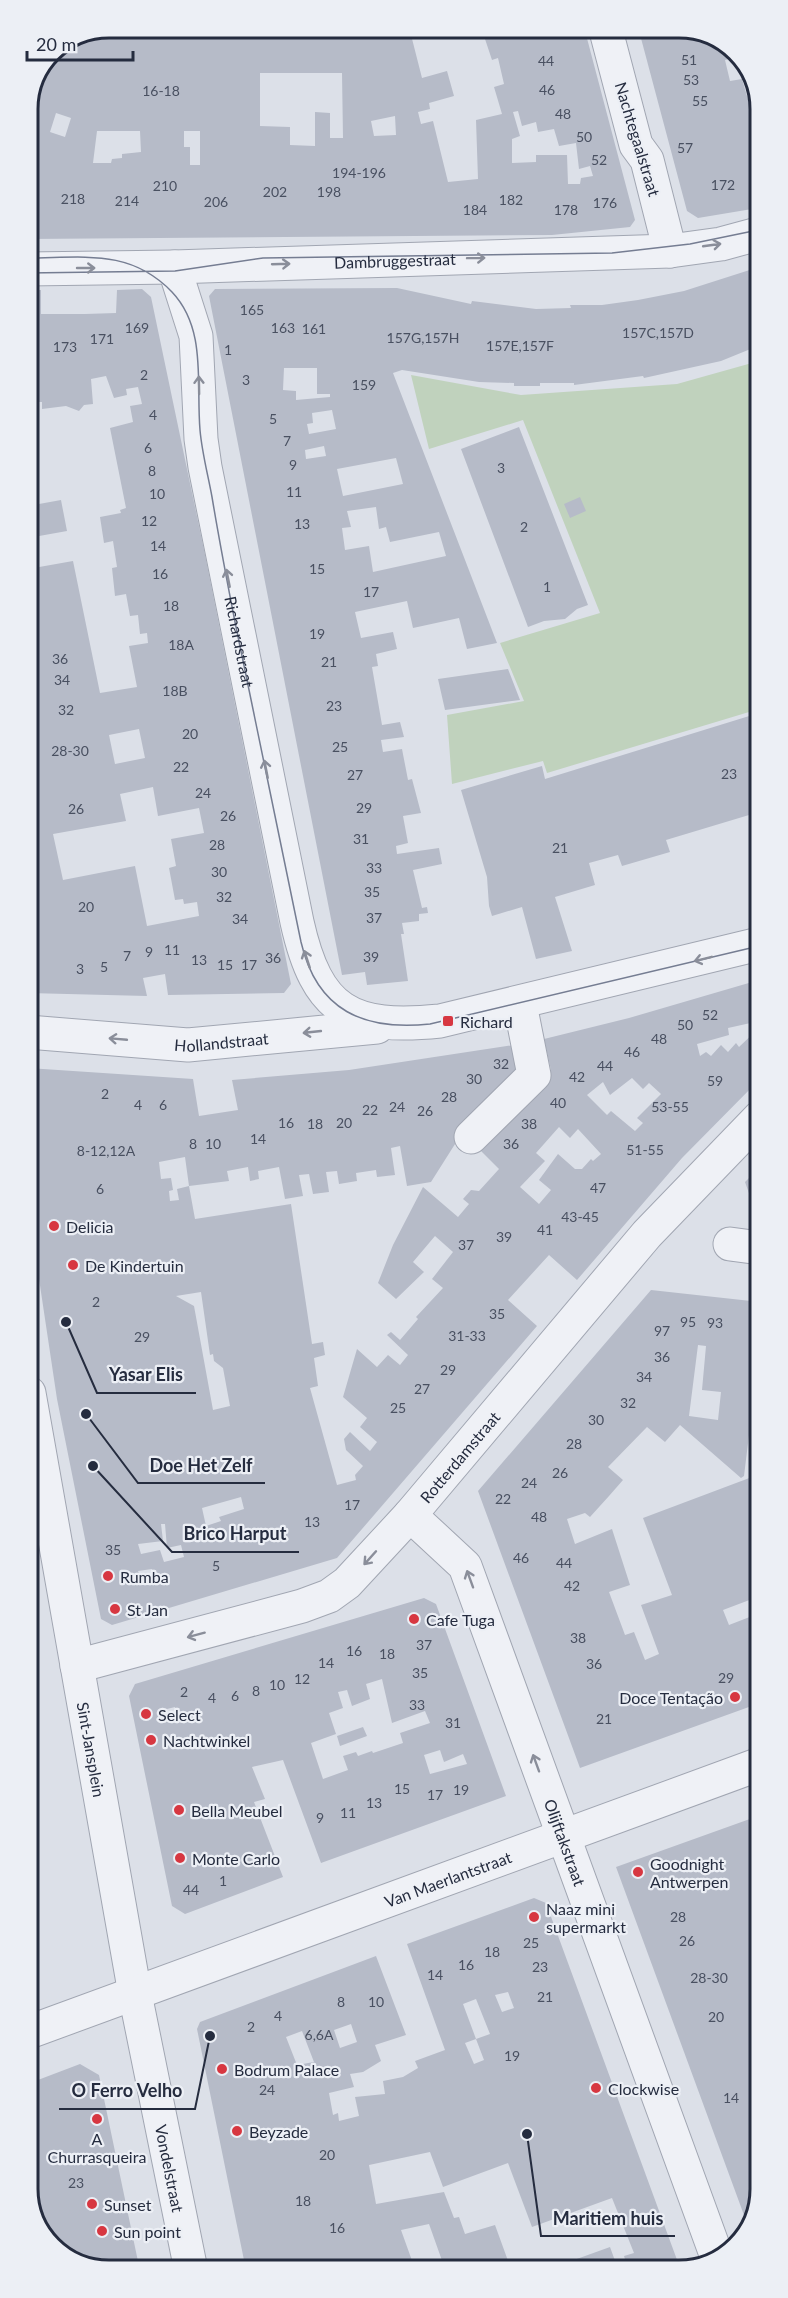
<svg xmlns="http://www.w3.org/2000/svg" width="788" height="2298" font-family="Lato,sans-serif">
<style>
.green{fill:#c0d2bd}
.building{fill:#b6bbc8;fill-rule:evenodd}
.lines{fill:none;stroke-linecap:round;stroke-linejoin:round}
.minor-casing{stroke:#a1a6b2;stroke-width:35}
.tertiary-casing{stroke:#a1a6b2;stroke-width:35}
.minor{stroke:#eff1f6;stroke-width:33}
.tertiary{stroke:#eff1f6;stroke-width:33}
.tram{stroke:#757d92;stroke-width:1.5}
.oneway{stroke:#8a8e9a}
.poi-dot{fill:#d73741;stroke:#eceff5;stroke-width:2}
.labels{text-anchor:middle;dominant-baseline:central;stroke-width:4.5;stroke-linejoin:round;paint-order:stroke}
.number-label{font-size:14px;fill:#495061}
.street-label{font-size:16px;fill:#252c3f;stroke:#eceff5}
.poi-label{font-size:16px;fill:#252c3f;stroke:#eceff5;text-anchor:start}
.rim{fill:none;stroke:#252c3f;stroke-width:3}
.leader{fill:none;stroke:#252c3f;stroke-width:2}
.callout-dot{fill:#252c3f;stroke:#eceff5;stroke-width:2}
.callout-label{font-size:18px;text-anchor:middle;font-weight:bold;fill:#252c3f;stroke:#eceff5;stroke-width:4.5;stroke-linejoin:round;paint-order:stroke}
</style>
<rect width="100%" height="100%" fill="#dce0e8"/>
<path class="green" d="M 759,361 L 759,709 L 547,773 L 543,761 L 452,784 L 447,715 L 524,701 L 500,643 L 600,613 L 523,420 L 429,449 L 411,375 L 521,395 L 677,384 Z"/>
<path class="building" d="M 109,27 L 409,27 L 422,78 L 447,71 L 454,96 L 429,103 L 430,109 L 418,112 L 421,124 L 433,121 L 448,182 L 478,179 L 476,120 L 502,114 L 494,87 L 504,84 L 498,58 L 492,60 L 481,27 L 584,27 L 635,220 L 630,227 L 552,235 L 27,239 L 27,104 L 51,51 ZM 260,73 L 342,73 L 343,138 L 330,138 L 330,113 L 315,112 L 315,146 L 290,145 L 290,127 L 260,126 ZM 518,111 L 522,126 L 536,122 L 538,132 L 554,129 L 559,146 L 576,143 L 579,169 L 590,166 L 593,176 L 581,178 L 580,184 L 568,184 L 567,155 L 536,155 L 536,162 L 512,163 L 512,139 L 520,136 L 513,112 ZM 56,113 L 71,118 L 65,137 L 50,132 ZM 395,116 L 396,135 L 374,136 L 371,121 ZM 97,131 L 140,131 L 141,152 L 122,154 L 122,158 L 112,159 L 111,163 L 93,163 ZM 184,131 L 200,131 L 200,165 L 190,165 L 190,147 L 184,147 Z
M 638,27 L 685,27 L 733,47 L 737,57 L 725,60 L 730,81 L 742,79 L 752,113 L 758,111 L 758,208 L 698,218 L 687,211 Z
M 759,267 L 759,349 L 755,351 L 753,348 L 721,361 L 644,378 L 643,376 L 574,385 L 574,383 L 540,383 L 540,386 L 514,386 L 514,383 L 479,382 L 402,370 L 393,373 L 497,643 L 467,649 L 459,618 L 413,628 L 407,601 L 355,612 L 361,638 L 393,632 L 397,649 L 376,654 L 378,666 L 372,667 L 382,725 L 400,722 L 404,737 L 381,740 L 383,752 L 402,749 L 408,780 L 412,779 L 421,813 L 403,816 L 408,843 L 396,846 L 397,854 L 439,848 L 442,864 L 413,870 L 422,908 L 427,907 L 428,913 L 419,914 L 419,921 L 402,923 L 404,934 L 401,934 L 408,981 L 367,985 L 365,972 L 342,975 L 209,296 L 215,289 L 397,288 L 471,304 L 472,301 L 536,309 L 571,308 L 570,305 L 602,305 L 638,300 L 684,291 ZM 284,368 L 317,368 L 317,394 L 330,394 L 330,397 L 296,400 L 296,391 L 283,390 ZM 332,410 L 336,429 L 309,434 L 307,424 L 313,423 L 312,413 ZM 324,446 L 326,456 L 306,459 L 305,450 ZM 396,458 L 403,484 L 343,496 L 337,469 ZM 376,507 L 379,529 L 386,527 L 390,542 L 439,532 L 446,556 L 373,572 L 369,546 L 345,550 L 342,528 L 351,527 L 347,511 Z
M 142,289 L 151,297 L 204,550 L 291,984 L 284,993 L 168,995 L 165,974 L 143,978 L 147,996 L 28,993 L 28,569 L 73,561 L 100,693 L 137,687 L 129,646 L 148,643 L 147,633 L 140,634 L 138,615 L 130,616 L 126,594 L 115,596 L 112,568 L 117,567 L 113,541 L 104,543 L 100,517 L 121,513 L 120,510 L 126,508 L 110,428 L 133,422 L 130,406 L 142,404 L 138,387 L 126,389 L 127,395 L 114,398 L 106,376 L 91,379 L 93,404 L 84,405 L 79,411 L 66,406 L 42,409 L 42,402 L 28,402 L 27,290 L 41,290 L 41,314 L 85,314 L 116,313 L 117,290 ZM 139,729 L 145,758 L 115,764 L 109,735 ZM 153,787 L 158,816 L 199,808 L 204,833 L 171,839 L 176,866 L 169,868 L 175,900 L 183,899 L 184,904 L 197,902 L 199,916 L 147,926 L 135,866 L 63,880 L 53,834 L 126,821 L 120,794 Z
M 519,427 L 588,605 L 577,609 L 565,619 L 544,621 L 528,627 L 461,449 Z
M 580,497 L 586,511 L 570,518 L 564,504 Z
M 61,500 L 67,531 L 28,538 L 28,506 Z
M 508,669 L 520,700 L 445,710 L 438,679 Z
M 759,713 L 759,812 L 666,840 L 670,852 L 622,866 L 618,855 L 589,863 L 595,885 L 555,897 L 572,951 L 536,959 L 522,907 L 492,916 L 489,906 L 487,877 L 461,790 L 542,766 L 545,779 Z
M 759,980 L 759,1012 L 754,1017 L 755,1022 L 728,1028 L 729,1035 L 697,1044 L 700,1056 L 706,1052 L 711,1056 L 721,1045 L 728,1052 L 736,1043 L 739,1047 L 760,1027 L 760,1079 L 682,1158 L 577,1280 L 549,1255 L 508,1300 L 537,1326 L 337,1558 L 112,1625 L 101,1619 L 57,1399 L 29,1212 L 28,1068 L 193,1079 L 199,1116 L 238,1110 L 232,1080 L 349,1070 L 514,1045 L 518,1075 L 462,1133 L 431,1182 L 407,1186 L 400,1146 L 391,1148 L 395,1175 L 377,1177 L 376,1170 L 356,1173 L 357,1181 L 339,1184 L 337,1171 L 326,1172 L 329,1192 L 313,1194 L 309,1174 L 299,1175 L 303,1196 L 285,1199 L 279,1167 L 258,1171 L 259,1179 L 250,1181 L 248,1167 L 227,1171 L 229,1181 L 189,1186 L 185,1157 L 159,1162 L 161,1179 L 171,1178 L 173,1190 L 169,1191 L 170,1201 L 179,1200 L 177,1189 L 189,1186 L 195,1219 L 291,1204 L 312,1344 L 323,1342 L 325,1355 L 314,1358 L 318,1386 L 310,1388 L 337,1485 L 356,1480 L 355,1475 L 363,1466 L 346,1450 L 344,1439 L 350,1432 L 370,1451 L 377,1442 L 360,1427 L 367,1418 L 343,1397 L 357,1349 L 377,1367 L 388,1355 L 400,1365 L 408,1355 L 387,1335 L 391,1332 L 400,1340 L 418,1319 L 416,1317 L 443,1288 L 432,1279 L 453,1252 L 435,1236 L 413,1262 L 424,1272 L 396,1299 L 378,1283 L 393,1245 L 423,1187 L 458,1217 L 469,1204 L 463,1199 L 471,1190 L 479,1191 L 499,1169 L 475,1145 L 551,1070 L 544,1039 L 629,1018 ZM 632,1078 L 643,1089 L 649,1083 L 661,1094 L 637,1118 L 643,1123 L 635,1131 L 611,1111 L 607,1115 L 587,1095 L 603,1082 L 610,1095 ZM 559,1127 L 570,1138 L 578,1129 L 601,1154 L 593,1161 L 591,1159 L 582,1169 L 575,1169 L 558,1154 L 539,1180 L 551,1190 L 539,1204 L 520,1187 L 545,1161 L 536,1153 ZM 201,1292 L 210,1355 L 213,1354 L 214,1361 L 223,1368 L 230,1406 L 213,1410 L 194,1306 L 176,1296 ZM 241,1497 L 244,1509 L 219,1517 L 221,1521 L 206,1526 L 202,1508 ZM 161,1524 L 165,1524 L 167,1548 L 181,1545 L 184,1557 L 164,1562 L 160,1550 L 141,1554 L 138,1544 L 163,1541 ZM 152,1569 L 155,1577 L 141,1583 L 138,1571 Z
M 760,1167 L 760,1197 L 750,1196 L 745,1182 Z
M 651,1290 L 760,1302 L 760,1403 L 753,1402 L 744,1476 L 741,1478 L 680,1425 L 665,1442 L 647,1427 L 608,1467 L 623,1480 L 609,1496 L 590,1517 L 585,1513 L 567,1519 L 575,1544 L 612,1529 L 630,1585 L 609,1592 L 625,1635 L 634,1632 L 645,1660 L 659,1654 L 641,1605 L 672,1595 L 643,1518 L 760,1474 L 760,1596 L 723,1610 L 729,1625 L 760,1613 L 760,1703 L 580,1768 L 478,1491 ZM 698,1345 L 706,1346 L 702,1390 L 721,1392 L 718,1420 L 689,1416 Z
M 424,1598 L 436,1604 L 506,1796 L 321,1863 L 283,1760 L 252,1767 L 265,1799 L 254,1802 L 283,1877 L 185,1914 L 172,1906 L 129,1696 L 135,1684 ZM 382,1679 L 392,1723 L 425,1711 L 430,1723 L 400,1733 L 403,1743 L 373,1753 L 372,1751 L 358,1756 L 356,1752 L 343,1756 L 348,1770 L 323,1779 L 311,1743 L 336,1734 L 329,1713 L 343,1708 L 338,1692 L 347,1690 L 352,1706 L 370,1699 L 366,1684 ZM 175,1707 L 178,1721 L 170,1722 L 167,1709 ZM 440,1750 L 444,1762 L 463,1754 L 467,1764 L 430,1774 L 424,1755 Z
M 363,1727 L 367,1736 L 340,1746 L 337,1736 Z
M 761,1815 L 761,2190 L 748,2226 L 616,1867 Z
M 534,1898 L 546,1903 L 680,2268 L 628,2269 L 624,2256 L 634,2253 L 612,2198 L 532,2227 L 508,2163 L 443,2187 L 430,2152 L 369,2165 L 376,2204 L 444,2192 L 454,2218 L 459,2217 L 465,2234 L 495,2225 L 511,2269 L 445,2269 L 429,2224 L 401,2230 L 415,2269 L 246,2270 L 197,2029 L 200,2022 L 376,1956 L 406,2035 L 375,2045 L 381,2061 L 363,2072 L 350,2074 L 354,2087 L 329,2093 L 333,2115 L 338,2113 L 339,2121 L 359,2116 L 355,2097 L 385,2094 L 383,2081 L 403,2077 L 418,2068 L 415,2061 L 445,2050 L 407,1944 ZM 508,1992 L 514,2008 L 502,2012 L 495,1995 ZM 476,1999 L 490,2034 L 476,2039 L 484,2060 L 474,2064 L 465,2043 L 476,2039 L 463,2004 ZM 351,2024 L 357,2042 L 340,2048 L 334,2030 ZM 302,2031 L 314,2062 L 297,2065 L 286,2037 Z
M 80,2064 L 99,2075 L 140,2271 L 103,2271 L 55,2251 L 30,2210 L 30,2083 Z
M 610,2247 L 618,2269 L 549,2269 Z"/>
<g class="lines">
<g class="minor-casing">
<g id="minor">
<path d="M 605,27 L 636,145 L 647,160 L 670,251"/>
<path id="s1" d="M 174,267 L 196,336 L 201,439 L 205,467 L 297,922 C 317,1012 351,1030 440,1021 L 759,944"/>
<path id="s2" d="M 27,269 L 174,267 L 670,251 L 721,244 L 758,234"/>
<path id="s3" d="M 28,1032 L 188,1045 L 377,1027"/>
<path d="M 471,1137 L 534,1075 L 520,1004"/>
<path d="M 730,1244 L 760,1248"/>
<path id="s4" d="M 29,1393 L 135,1994 L 191,2270"/>
<path id="s5" d="M 410,1515 L 465,1566 L 717,2257"/>
<path id="s6" d="M 77,1666 L 302,1606 L 329,1596 L 347,1583 L 410,1515 L 647,1234 L 760,1117"/>
</g>
</g>
<g class="tertiary-casing">
<g id="tertiary">
<path id="s7" d="M 29,2032 L 760,1764"/>
</g>
</g>
<use href="#minor" class="minor"/>
<use href="#tertiary" class="tertiary"/>
<path class="tram" d="M 27,258 C 82,258 130,248 172,292 C 207,329 196,383 200,430 C 202,453 208,475 212,497 C 219,539 227,581 235,622 C 257,729 279,835 301,942 C 317,1011 364,1031 430,1024 L 759,946
M 27,273 L 175,271 L 263,258 L 612,253 L 690,244 L 758,230"/>
</g>
<defs><path id="oneway-shaft" d="M-6 0H5M1.5-3L5.5 0L1.5 3" fill="none" stroke-width="1.6" stroke-linecap="round" stroke-linejoin="round" transform="scale(1.5)"/></defs>
<g class="oneway">
<use href="#oneway-shaft" transform="translate(712 245) rotate(-8)"/>
<use href="#oneway-shaft" transform="translate(476 258) rotate(-1)"/>
<use href="#oneway-shaft" transform="translate(281 264) rotate(-2)"/>
<use href="#oneway-shaft" transform="translate(86 268)"/>
<use href="#oneway-shaft" transform="translate(199 385) rotate(-91)"/>
<use href="#oneway-shaft" transform="translate(228 578) rotate(-101)"/>
<use href="#oneway-shaft" transform="translate(266 769) rotate(-101)"/>
<use href="#oneway-shaft" transform="translate(307 959) rotate(-108)"/>
<use href="#oneway-shaft" transform="translate(703 959) rotate(166)"/>
<use href="#oneway-shaft" transform="translate(312 1032) rotate(174)"/>
<use href="#oneway-shaft" transform="translate(118 1039) rotate(-175)"/>
<use href="#oneway-shaft" transform="translate(370 1558) rotate(132)"/>
<use href="#oneway-shaft" transform="translate(470 1579) rotate(-110)"/>
<use href="#oneway-shaft" transform="translate(196 1635) rotate(165)"/>
<use href="#oneway-shaft" transform="translate(536 1763) rotate(-110)"/>
</g>
<g class="poi-dot">
<rect x="442" y="1015" width="12" height="12" rx="3"/>
<circle cx="54" cy="1226" r="6"/>
<circle cx="73" cy="1265" r="6"/>
<circle cx="108" cy="1576" r="6"/>
<circle cx="115" cy="1609" r="6"/>
<circle cx="414" cy="1619" r="6"/>
<circle cx="735" cy="1697" r="6"/>
<circle cx="146" cy="1714" r="6"/>
<circle cx="151" cy="1740" r="6"/>
<circle cx="179" cy="1810" r="6"/>
<circle cx="180" cy="1858" r="6"/>
<circle cx="638" cy="1872" r="6"/>
<circle cx="534" cy="1917" r="6"/>
<circle cx="222" cy="2069" r="6"/>
<circle cx="596" cy="2088" r="6"/>
<circle cx="97" cy="2119" r="6"/>
<circle cx="237" cy="2131" r="6"/>
<circle cx="92" cy="2204" r="6"/>
<circle cx="102" cy="2231" r="6"/>
</g>
<g class="labels">
<g class="number-label">
<text x="689" y="59">51</text>
<text x="546" y="60">44</text>
<text x="691" y="79">53</text>
<text x="547" y="89">46</text>
<text x="161" y="90">16-18</text>
<text x="700" y="100">55</text>
<text x="563" y="113">48</text>
<text x="584" y="136">50</text>
<text x="685" y="147">57</text>
<text x="599" y="159">52</text>
<text x="359" y="172">194-196</text>
<text x="723" y="184">172</text>
<text x="165" y="185">210</text>
<text x="275" y="191">202</text>
<text x="329" y="191">198</text>
<text x="73" y="198">218</text>
<text x="511" y="199">182</text>
<text x="127" y="200">214</text>
<text x="216" y="201">206</text>
<text x="605" y="202">176</text>
<text x="475" y="209">184</text>
<text x="566" y="209">178</text>
<text x="252" y="309">165</text>
<text x="137" y="327">169</text>
<text x="283" y="327">163</text>
<text x="314" y="328">161</text>
<text x="658" y="332">157C,157D</text>
<text x="423" y="337">157G,157H</text>
<text x="102" y="338">171</text>
<text x="520" y="345">157E,157F</text>
<text x="65" y="346">173</text>
<text x="228" y="349">1</text>
<text x="144" y="374">2</text>
<text x="246" y="379">3</text>
<text x="364" y="384">159</text>
<text x="153" y="414">4</text>
<text x="273" y="418">5</text>
<text x="287" y="440">7</text>
<text x="148" y="447">6</text>
<text x="293" y="464">9</text>
<text x="501" y="467">3</text>
<text x="152" y="470">8</text>
<text x="294" y="491">11</text>
<text x="157" y="493">10</text>
<text x="149" y="520">12</text>
<text x="302" y="523">13</text>
<text x="524" y="526">2</text>
<text x="158" y="545">14</text>
<text x="317" y="568">15</text>
<text x="160" y="573">16</text>
<text x="547" y="586">1</text>
<text x="371" y="591">17</text>
<text x="171" y="605">18</text>
<text x="317" y="633">19</text>
<text x="181" y="644">18A</text>
<text x="60" y="658">36</text>
<text x="329" y="661">21</text>
<text x="62" y="679">34</text>
<text x="175" y="690">18B</text>
<text x="334" y="705">23</text>
<text x="66" y="709">32</text>
<text x="190" y="733">20</text>
<text x="340" y="746">25</text>
<text x="70" y="750">28-30</text>
<text x="181" y="766">22</text>
<text x="729" y="773">23</text>
<text x="355" y="774">27</text>
<text x="203" y="792">24</text>
<text x="364" y="807">29</text>
<text x="76" y="808">26</text>
<text x="228" y="815">26</text>
<text x="361" y="838">31</text>
<text x="217" y="844">28</text>
<text x="560" y="847">21</text>
<text x="374" y="867">33</text>
<text x="219" y="871">30</text>
<text x="372" y="891">35</text>
<text x="224" y="896">32</text>
<text x="86" y="906">20</text>
<text x="374" y="917">37</text>
<text x="240" y="918">34</text>
<text x="172" y="949">11</text>
<text x="149" y="951">9</text>
<text x="127" y="955">7</text>
<text x="371" y="956">39</text>
<text x="273" y="957">36</text>
<text x="199" y="959">13</text>
<text x="225" y="964">15</text>
<text x="249" y="964">17</text>
<text x="104" y="966">5</text>
<text x="80" y="968">3</text>
<text x="710" y="1014">52</text>
<text x="685" y="1024">50</text>
<text x="659" y="1038">48</text>
<text x="632" y="1051">46</text>
<text x="501" y="1063">32</text>
<text x="605" y="1065">44</text>
<text x="577" y="1076">42</text>
<text x="474" y="1078">30</text>
<text x="715" y="1080">59</text>
<text x="105" y="1093">2</text>
<text x="449" y="1096">28</text>
<text x="558" y="1102">40</text>
<text x="138" y="1104">4</text>
<text x="163" y="1104">6</text>
<text x="397" y="1106">24</text>
<text x="670" y="1106">53-55</text>
<text x="370" y="1109">22</text>
<text x="425" y="1110">26</text>
<text x="286" y="1122">16</text>
<text x="344" y="1122">20</text>
<text x="315" y="1123">18</text>
<text x="529" y="1123">38</text>
<text x="258" y="1138">14</text>
<text x="193" y="1143">8</text>
<text x="213" y="1143">10</text>
<text x="511" y="1143">36</text>
<text x="645" y="1149">51-55</text>
<text x="106" y="1150">8-12,12A</text>
<text x="598" y="1187">47</text>
<text x="100" y="1188">6</text>
<text x="580" y="1216">43-45</text>
<text x="545" y="1229">41</text>
<text x="504" y="1236">39</text>
<text x="466" y="1244">37</text>
<text x="96" y="1301">2</text>
<text x="497" y="1313">35</text>
<text x="688" y="1321">95</text>
<text x="715" y="1322">93</text>
<text x="662" y="1330">97</text>
<text x="467" y="1335">31-33</text>
<text x="142" y="1336">29</text>
<text x="662" y="1356">36</text>
<text x="448" y="1369">29</text>
<text x="644" y="1376">34</text>
<text x="422" y="1388">27</text>
<text x="628" y="1402">32</text>
<text x="398" y="1407">25</text>
<text x="596" y="1419">30</text>
<text x="574" y="1443">28</text>
<text x="560" y="1472">26</text>
<text x="529" y="1482">24</text>
<text x="503" y="1498">22</text>
<text x="352" y="1504">17</text>
<text x="539" y="1516">48</text>
<text x="312" y="1521">13</text>
<text x="113" y="1549">35</text>
<text x="521" y="1557">46</text>
<text x="564" y="1562">44</text>
<text x="216" y="1565">5</text>
<text x="572" y="1585">42</text>
<text x="578" y="1637">38</text>
<text x="424" y="1644">37</text>
<text x="354" y="1650">16</text>
<text x="387" y="1653">18</text>
<text x="326" y="1662">14</text>
<text x="594" y="1663">36</text>
<text x="420" y="1672">35</text>
<text x="726" y="1677">29</text>
<text x="302" y="1678">12</text>
<text x="277" y="1684">10</text>
<text x="256" y="1690">8</text>
<text x="184" y="1691">2</text>
<text x="235" y="1695">6</text>
<text x="212" y="1697">4</text>
<text x="417" y="1704">33</text>
<text x="604" y="1718">21</text>
<text x="453" y="1722">31</text>
<text x="402" y="1788">15</text>
<text x="461" y="1789">19</text>
<text x="435" y="1794">17</text>
<text x="374" y="1802">13</text>
<text x="348" y="1812">11</text>
<text x="320" y="1817">9</text>
<text x="223" y="1880">1</text>
<text x="191" y="1889">44</text>
<text x="678" y="1916">28</text>
<text x="687" y="1940">26</text>
<text x="531" y="1942">25</text>
<text x="492" y="1951">18</text>
<text x="466" y="1964">16</text>
<text x="540" y="1966">23</text>
<text x="435" y="1974">14</text>
<text x="709" y="1977">28-30</text>
<text x="545" y="1996">21</text>
<text x="341" y="2001">8</text>
<text x="376" y="2001">10</text>
<text x="278" y="2015">4</text>
<text x="716" y="2016">20</text>
<text x="251" y="2026">2</text>
<text x="319" y="2034">6,6A</text>
<text x="512" y="2055">19</text>
<text x="267" y="2089">24</text>
<text x="731" y="2097">14</text>
<text x="327" y="2154">20</text>
<text x="76" y="2182">23</text>
<text x="303" y="2200">18</text>
<text x="337" y="2227">16</text>
</g>
<g class="street-label">
<text transform="translate(638 139) rotate(73)">Nachtegaalstraat</text>
<text stroke="none"><textPath href="#s2" startOffset="368">Dambruggestraat</textPath></text>
<text stroke="none"><textPath href="#s1" startOffset="382">Richardstraat</textPath></text>
<text stroke="none"><textPath href="#s3" startOffset="194">Hollandstraat</textPath></text>
<text stroke="none"><textPath href="#s6" startOffset="453">Rotterdamstraat</textPath></text>
<text stroke="none"><textPath href="#s4" startOffset="362">Sint-Jansplein</textPath></text>
<text stroke="none"><textPath href="#s5" startOffset="369">Olijftakstraat</textPath></text>
<text stroke="none"><textPath href="#s7" startOffset="446">Van Maerlantstraat</textPath></text>
<text stroke="none"><textPath href="#s4" startOffset="788">Vondelstraat</textPath></text>
</g>
<g class="poi-label">
<text x="460" y="1021">Richard</text>
<text x="66" y="1226">Delicia</text>
<text x="85" y="1265">De Kindertuin</text>
<text x="120" y="1576">Rumba</text>
<text x="127" y="1609">St Jan</text>
<text x="426" y="1619">Cafe Tuga</text>
<text x="723" y="1697" text-anchor="end">Doce Tentação</text>
<text x="158" y="1714">Select</text>
<text x="163" y="1740">Nachtwinkel</text>
<text x="191" y="1810">Bella Meubel</text>
<text x="192" y="1858">Monte Carlo</text>
<text x="650" y="1863">Goodnight<tspan x="650" dy="18">Antwerpen</tspan></text>
<text x="546" y="1908">Naaz mini<tspan x="546" dy="18">supermarkt</tspan></text>
<text x="234" y="2069">Bodrum Palace</text>
<text x="608" y="2088">Clockwise</text>
<text x="249" y="2131">Beyzade</text>
<text x="97" y="2138" text-anchor="middle">A<tspan x="97" dy="18">Churrasqueira</tspan></text>
<text x="104" y="2204">Sunset</text>
<text x="114" y="2231">Sun point</text>
</g>
</g>
<path d="M0 0H788V2298H0ZM109 38H679A71 71 0 0 1 750 109V2189A71 71 0 0 1 679 2260H109A71 71 0 0 1 38 2189V109A71 71 0 0 1 109 38Z" fill="#eceff5" fill-rule="evenodd"/>
<path class="rim" d="M109 38H679A71 71 0 0 1 750 109V2189A71 71 0 0 1 679 2260H109A71 71 0 0 1 38 2189V109A71 71 0 0 1 109 38Z"/>
<path class="leader" d="M66 1322L97 1393H196M86 1414L138 1483H265M93 1466L172 1552H299M210 2036L195 2109H59M527 2134L541 2236H675"/>
<g class="callout-dot">
<circle cx="66" cy="1322" r="6"/>
<circle cx="86" cy="1414" r="6"/>
<circle cx="93" cy="1466" r="6"/>
<circle cx="210" cy="2036" r="6"/>
<circle cx="527" cy="2134" r="6"/>
</g>
<g class="callout-label">
<text x="146" y="1381">Yasar Elis</text>
<text x="201" y="1472">Doe Het Zelf</text>
<text x="235" y="1540">Brico Harput</text>
<text x="127" y="2097">O Ferro Velho</text>
<text x="608" y="2225">Maritiem huis</text>
</g>
<path d="M27 51v9h106v-9" fill="none" stroke="#252c3f" stroke-width="3"/>
<text x="36" y="51" font-size="18" fill="#252c3f" stroke="#eceff5" stroke-width="4.5" paint-order="stroke">20 m</text>
</svg>
